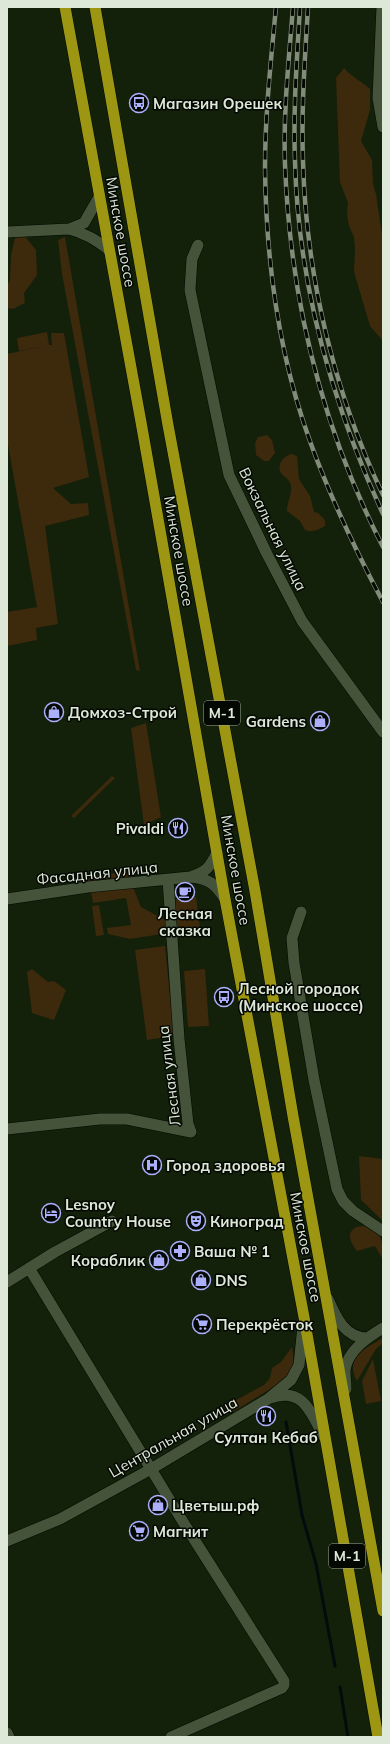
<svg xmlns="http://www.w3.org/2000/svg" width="390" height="1744" font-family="Mulish,sans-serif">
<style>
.green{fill:#3d290c}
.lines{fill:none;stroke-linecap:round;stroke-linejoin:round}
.stream{stroke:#010c0c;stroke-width:3}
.minor-casing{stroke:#020a00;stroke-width:12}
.tertiary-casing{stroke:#020a00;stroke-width:12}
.trunk-casing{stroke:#020a00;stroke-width:12}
.minor{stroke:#44533a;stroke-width:11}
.tertiary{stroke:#44533a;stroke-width:11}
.trunk{stroke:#9d9613;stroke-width:11}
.rail-casing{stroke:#818c7a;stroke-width:4.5}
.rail{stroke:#040802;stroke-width:3;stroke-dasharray:9;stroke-linecap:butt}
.labels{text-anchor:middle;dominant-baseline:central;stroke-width:3;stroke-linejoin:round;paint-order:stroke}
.shield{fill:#040802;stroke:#9da598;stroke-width:1}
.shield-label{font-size:14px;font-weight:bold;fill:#dee8d9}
.poi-label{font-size:15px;font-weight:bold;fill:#dee8d9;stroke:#040802;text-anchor:start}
.street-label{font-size:15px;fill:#dee8d9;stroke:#040802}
</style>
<rect width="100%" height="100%" fill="#13200a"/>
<path class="green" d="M 344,68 C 352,77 361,81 370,89 L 370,110 L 361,141 L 372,160 L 373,184 L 376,194 L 383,242 L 383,341 L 370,326 L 354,272 L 355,249 L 354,237 L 349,226 L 347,214 L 348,203 L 340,182 L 336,78 Z
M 24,235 L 36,250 L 37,275 L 24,293 L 25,303 L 13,309 L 7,308 L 7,285 L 10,280 L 11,255 L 15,238 Z
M 65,237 L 140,671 L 136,670 L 62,274 L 58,240 Z
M 47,332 L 49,345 L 52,345 L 51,333 L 64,333 L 89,477 L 53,488 L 71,504 L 88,503 L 89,515 L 45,526 L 58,624 L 36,628 L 37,640 L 7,646 L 7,612 L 37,607 L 7,439 L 7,354 L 44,346 L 19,351 L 17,338 Z
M 267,435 L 272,440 L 275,453 L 269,461 L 264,461 L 256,455 L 255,443 L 258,437 Z
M 292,454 L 297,456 L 299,479 L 310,496 L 314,512 L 318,513 L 325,520 L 325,526 C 318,530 312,533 305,530 L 300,521 L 287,511 C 287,502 292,495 291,486 C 290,479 285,478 281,473 C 276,465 284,455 292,454 Z
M 146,723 L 161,817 L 144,825 L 131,728 Z
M 112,776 L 115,778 L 74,818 L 71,816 Z
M 130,871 L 133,872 L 133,875 L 131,879 L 79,884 L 79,878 Z
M 133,887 L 141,907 L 167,921 L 168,933 L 130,939 L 108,934 L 107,928 L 131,925 L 126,898 L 93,903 L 91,892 Z
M 196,897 L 201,935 L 173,932 L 173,900 Z
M 99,905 L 104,935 L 96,936 L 92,906 Z
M 165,946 L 174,1036 L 147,1040 L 135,950 Z
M 32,969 L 48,982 L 54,981 L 66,990 L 54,1020 L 32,1013 L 27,972 Z
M 205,969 L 209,1026 L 188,1027 L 184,971 Z
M 359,1156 L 383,1159 L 383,1221 L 361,1200 Z
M 363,1226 C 383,1230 383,1243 383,1260 L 375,1246 L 357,1251 C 351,1243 345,1234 356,1227 Z
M 383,1338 L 383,1343 L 376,1349 L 357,1381 C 344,1357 366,1348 383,1338 Z
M 292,1347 L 294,1364 L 285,1380 L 231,1413 L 223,1407 L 264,1385 L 270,1378 L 272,1368 L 281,1362 Z
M 373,1359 L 381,1401 L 366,1404 L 362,1381 Z"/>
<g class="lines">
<path class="stream" d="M 286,1422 L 302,1515 L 316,1564 L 335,1666
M 340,1687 L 348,1737"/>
<g class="minor-casing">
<path id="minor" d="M 382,7 L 378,98 L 383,127
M 69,229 C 85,233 96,240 109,250
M 7,232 L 69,229 L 84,223 L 99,197
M 198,245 L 192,259 L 190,290 L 229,475 L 267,554 L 302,621 L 383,732
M 191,877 C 210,879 215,884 225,899
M 7,899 L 88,887 L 190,877 C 207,872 209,868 217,853
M 301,912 L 292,938 L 294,963 L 314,1080 L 337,1189 L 343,1201 L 353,1211 L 383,1231
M 7,1129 L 100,1119 L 127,1119 L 191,1132 L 188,1124 L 179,1039 L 168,880
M 29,1268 L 185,1525 L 284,1681 L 284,1685 L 282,1688 L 171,1737
M 7,1282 L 55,1252 L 112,1221
M 7,1733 L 9,1737"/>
</g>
<g class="tertiary-casing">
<path id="tertiary" d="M 328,1299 C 336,1317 344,1337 367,1338
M 346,1389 C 346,1383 345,1376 345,1370 C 348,1350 368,1337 383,1328
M 270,1398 C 303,1386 311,1413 324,1437
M 7,1541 L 60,1519 L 151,1469 L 268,1399 L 291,1380 L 299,1365 L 303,1326"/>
</g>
<g class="trunk-casing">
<path id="trunk" d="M 65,7 L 141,422 L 225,899 L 304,1317 L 378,1737
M 95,7 L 168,425 L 255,891 L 293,1116 L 383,1611"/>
</g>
<use href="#minor" class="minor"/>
<use href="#tertiary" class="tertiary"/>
<use href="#trunk" class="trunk"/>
<g class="rail-casing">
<path id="rail" d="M 276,7 C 271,60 265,114 265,168 C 266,260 279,357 311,444 C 331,499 356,551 383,602
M 293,7 C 289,59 283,112 285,164 C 290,299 321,426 383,547
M 300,7 C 297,58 293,110 295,161 C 298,285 332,403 383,514
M 308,7 C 305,58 301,110 303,161 C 306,276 334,392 383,495"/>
</g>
<use href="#rail" class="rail"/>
</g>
<defs>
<g id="bus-ring" transform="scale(1)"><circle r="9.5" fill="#040802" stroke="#acaffb" stroke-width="1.5"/><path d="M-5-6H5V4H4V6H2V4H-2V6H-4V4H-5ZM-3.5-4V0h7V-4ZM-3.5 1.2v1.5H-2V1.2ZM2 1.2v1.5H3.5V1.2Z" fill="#acaffb"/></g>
<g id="shop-ring" transform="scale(1)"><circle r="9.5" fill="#040802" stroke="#acaffb" stroke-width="1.5"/><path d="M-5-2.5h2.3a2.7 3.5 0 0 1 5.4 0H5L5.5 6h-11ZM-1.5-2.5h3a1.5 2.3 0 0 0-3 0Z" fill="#acaffb"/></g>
<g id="restaurant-ring" transform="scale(1)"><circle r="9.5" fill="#040802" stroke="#acaffb" stroke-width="1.5"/><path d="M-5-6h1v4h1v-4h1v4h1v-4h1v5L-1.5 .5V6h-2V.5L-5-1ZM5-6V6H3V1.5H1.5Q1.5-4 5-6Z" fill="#acaffb"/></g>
<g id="cafe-ring" transform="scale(1)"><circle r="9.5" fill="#040802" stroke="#acaffb" stroke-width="1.5"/><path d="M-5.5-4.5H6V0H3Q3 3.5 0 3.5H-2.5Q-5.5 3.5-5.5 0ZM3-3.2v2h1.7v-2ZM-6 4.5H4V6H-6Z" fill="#acaffb"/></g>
<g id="hospital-ring" transform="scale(1)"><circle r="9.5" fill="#040802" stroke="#acaffb" stroke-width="1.5"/><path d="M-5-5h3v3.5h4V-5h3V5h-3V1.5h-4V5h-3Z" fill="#acaffb"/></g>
<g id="hotel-ring" transform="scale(1)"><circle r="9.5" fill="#040802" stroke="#acaffb" stroke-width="1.5"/><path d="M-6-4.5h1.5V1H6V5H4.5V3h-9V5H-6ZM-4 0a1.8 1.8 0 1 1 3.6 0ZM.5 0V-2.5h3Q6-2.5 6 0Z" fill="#acaffb"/></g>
<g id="theatre-ring" transform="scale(1)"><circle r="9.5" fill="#040802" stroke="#acaffb" stroke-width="1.5"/><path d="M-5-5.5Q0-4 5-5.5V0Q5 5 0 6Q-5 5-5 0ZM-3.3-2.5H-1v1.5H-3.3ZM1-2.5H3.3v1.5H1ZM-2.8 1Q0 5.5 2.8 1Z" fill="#acaffb"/></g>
<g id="pharmacy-ring" transform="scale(1)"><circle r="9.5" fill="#040802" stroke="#acaffb" stroke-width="1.5"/><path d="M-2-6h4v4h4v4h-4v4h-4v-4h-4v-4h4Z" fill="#acaffb"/></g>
<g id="supermarket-ring" transform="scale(1)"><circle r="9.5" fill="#040802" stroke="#acaffb" stroke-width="1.5"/><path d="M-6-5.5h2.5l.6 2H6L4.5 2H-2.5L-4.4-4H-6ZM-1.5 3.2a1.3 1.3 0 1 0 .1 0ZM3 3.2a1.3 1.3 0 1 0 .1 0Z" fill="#acaffb"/></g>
</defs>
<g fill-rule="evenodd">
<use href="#bus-ring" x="139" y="103"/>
<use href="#shop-ring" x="54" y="712"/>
<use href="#shop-ring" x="320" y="721"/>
<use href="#restaurant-ring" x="178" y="828"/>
<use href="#cafe-ring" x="185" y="892"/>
<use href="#bus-ring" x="224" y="997"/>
<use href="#hospital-ring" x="152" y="1165"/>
<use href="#hotel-ring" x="51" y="1213"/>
<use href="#theatre-ring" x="196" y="1221"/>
<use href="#pharmacy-ring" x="180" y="1251"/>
<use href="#shop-ring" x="159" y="1260"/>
<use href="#shop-ring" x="201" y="1280"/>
<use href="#supermarket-ring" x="202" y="1324"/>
<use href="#restaurant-ring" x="266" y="1416"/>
<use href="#shop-ring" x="158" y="1505"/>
<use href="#supermarket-ring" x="139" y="1531"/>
</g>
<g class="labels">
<g class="shield">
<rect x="204" y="701" width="36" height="24" rx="3"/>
<rect x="329" y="1544" width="36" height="24" rx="3"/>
</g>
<g class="shield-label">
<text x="222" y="713">М-1</text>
<text x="347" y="1556">М-1</text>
</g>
<g class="poi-label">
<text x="153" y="103">Магазин Орешек</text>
<text x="68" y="712">Домхоз-Строй</text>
<text x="306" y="721" text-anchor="end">Gardens</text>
<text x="164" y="828" text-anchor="end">Pivaldi</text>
<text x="185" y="913" text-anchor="middle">Лесная<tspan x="185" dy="17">сказка</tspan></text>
<text x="238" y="988">Лесной городок<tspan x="238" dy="17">(Минское шоссе)</tspan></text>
<text x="166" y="1165">Город здоровья</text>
<text x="65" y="1204">Lesnoy<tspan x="65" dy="17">Country House</tspan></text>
<text x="210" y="1221">Киноград</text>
<text x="194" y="1251">Ваша № 1</text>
<text x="145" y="1260" text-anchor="end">Кораблик</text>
<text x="215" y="1280">DNS</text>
<text x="216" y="1324">Перекрёсток</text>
<text x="266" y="1437" text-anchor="middle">Султан Кебаб</text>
<text x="172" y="1505">Цветыш.рф</text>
<text x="153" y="1531">Магнит</text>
</g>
<g class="street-label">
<text transform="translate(121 232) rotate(80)">Минское шоссе</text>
<text transform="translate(273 529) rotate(64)">Вокзальная улица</text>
<text transform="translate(179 551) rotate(80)">Минское шоссе</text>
<text transform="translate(236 870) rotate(80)">Минское шоссе</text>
<text transform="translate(97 873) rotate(-6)">Фасадная улица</text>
<text transform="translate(169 1076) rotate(-97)">Лесная улица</text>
<text transform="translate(306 1247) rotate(79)">Минское шоссе</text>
<text transform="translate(173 1437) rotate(-30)">Центральная улица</text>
</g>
</g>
<rect width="390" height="1744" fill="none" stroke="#dee8d9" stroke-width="16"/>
</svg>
